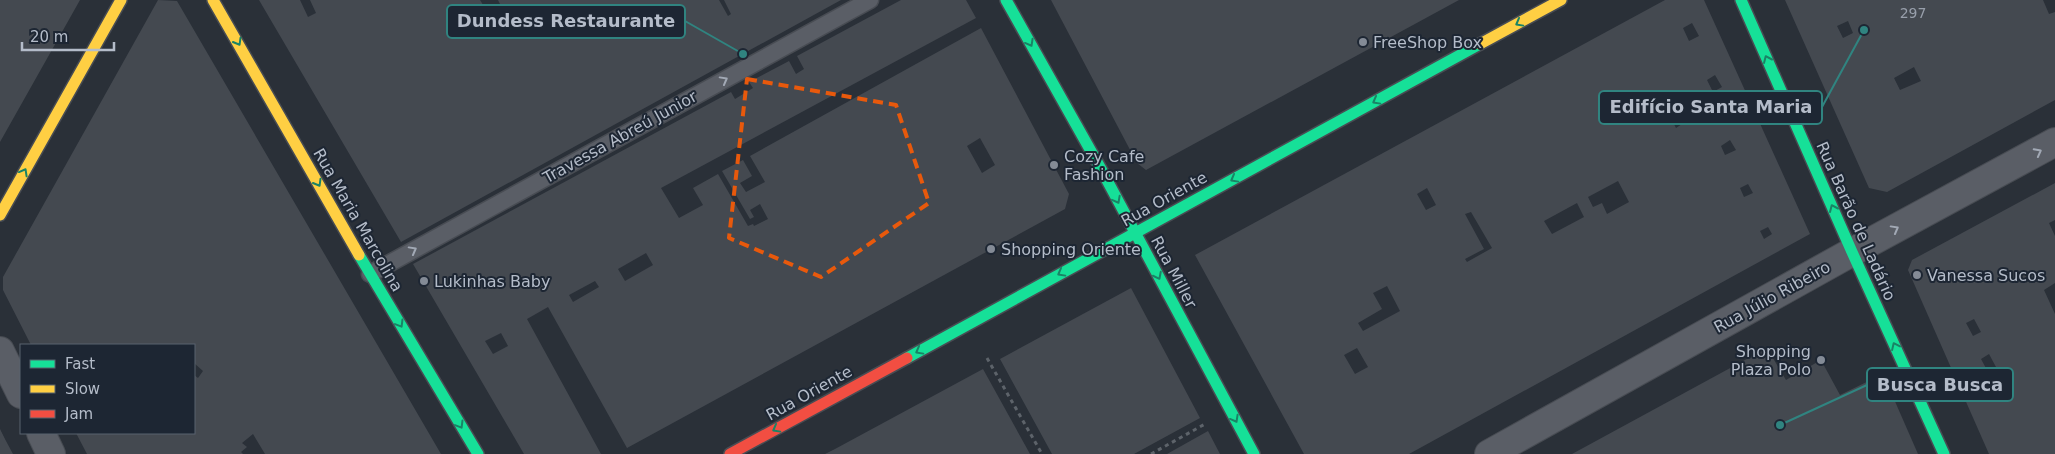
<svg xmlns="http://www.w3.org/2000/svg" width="2055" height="454" font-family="'DejaVu Sans',sans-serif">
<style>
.building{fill:#444950;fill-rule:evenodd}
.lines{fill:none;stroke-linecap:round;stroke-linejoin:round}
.lane-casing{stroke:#484c53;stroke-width:19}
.street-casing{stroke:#484c53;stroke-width:30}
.fast-casing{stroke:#484c53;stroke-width:14}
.slow-casing{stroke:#484c53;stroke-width:14}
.jam-casing{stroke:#484c53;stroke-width:14}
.path{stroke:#5d636a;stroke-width:3;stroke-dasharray:4 4;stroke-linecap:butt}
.lane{stroke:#5a5e66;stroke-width:16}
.street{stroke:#5a5e66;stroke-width:28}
.fast{stroke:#16e098;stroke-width:11}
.slow{stroke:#ffcf43;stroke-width:11}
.jam{stroke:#f24e42;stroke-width:11}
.oneway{stroke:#1a8366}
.oneway2{stroke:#a2a9b5}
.marked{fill:none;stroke:#e8590c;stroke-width:4;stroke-dasharray:10 6;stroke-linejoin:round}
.poi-dot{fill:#848b96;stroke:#1d2633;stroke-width:2}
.labels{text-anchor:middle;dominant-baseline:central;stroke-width:4;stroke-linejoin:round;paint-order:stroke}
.number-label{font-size:14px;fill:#989fab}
.poi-label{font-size:16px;fill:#b4bcc9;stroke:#1d2633;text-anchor:start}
.street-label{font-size:16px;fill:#b4bcc9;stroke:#1d2633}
.leader{fill:none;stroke:#308480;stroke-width:2}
.callout-dot{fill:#308480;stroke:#1d2633;stroke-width:2}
.callout{fill:#1d2633;stroke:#308480;stroke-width:2}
.callout-label{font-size:18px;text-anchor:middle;font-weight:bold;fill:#b4bcc9}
</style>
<rect width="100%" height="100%" fill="#2a3038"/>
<path class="building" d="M 0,0 L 80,0 L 0,142 Z
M 158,0 L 177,1 L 441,454 L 265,454 L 253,434 L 242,443 L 247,447 L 241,452 L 243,454 L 87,454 L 76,433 L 194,433 L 194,375 L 198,378 L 203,371 L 194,363 L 194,345 L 31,345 L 3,290 L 3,277 Z
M 259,0 L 300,0 L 308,17 L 316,13 L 310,0 L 480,0 L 490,16 L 503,10 L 498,0 L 719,0 L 728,16 L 731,14 L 724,0 L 841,0 L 401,242 Z
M 901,0 L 966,0 L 976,18 L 661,188 L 679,218 L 703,205 L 693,188 L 718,174 L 748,226 L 753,224 L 754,226 L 768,219 L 760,204 L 750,210 L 754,217 L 750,219 L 722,171 L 743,160 L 752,176 L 740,183 L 746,192 L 765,182 L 750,156 L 981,28 L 1069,194 L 1065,209 L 627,448 L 548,307 L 527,319 L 601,454 L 524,454 L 413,264 L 731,92 L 735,99 L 753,88 L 749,82 L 789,61 L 796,74 L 804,69 L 797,56 ZM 980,138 L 995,165 L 982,173 L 967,146 ZM 646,253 L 653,265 L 625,281 L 618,269 ZM 595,281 L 599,287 L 573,302 L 569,295 ZM 501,333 L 508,346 L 493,354 L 485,341 Z
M 1051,0 L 1459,0 L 1146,170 L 1137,163 Z
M 1665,0 L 1704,0 L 1810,234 L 1409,454 L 1304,454 L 1195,255 ZM 1692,23 L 1699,36 L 1689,41 L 1683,28 ZM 1715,75 L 1722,87 L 1713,92 L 1707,80 ZM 1676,106 L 1685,122 L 1676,128 L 1667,111 ZM 1730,140 L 1736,150 L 1725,155 L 1721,146 ZM 1618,181 L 1629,202 L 1607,214 L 1602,203 L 1593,207 L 1588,197 ZM 1748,184 L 1753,193 L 1744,197 L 1740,188 ZM 1427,188 L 1436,205 L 1426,210 L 1417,194 ZM 1577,203 L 1584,217 L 1552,234 L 1544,221 ZM 1471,212 L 1492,248 L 1467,262 L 1465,259 L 1484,249 L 1465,214 ZM 1768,227 L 1772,234 L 1764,239 L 1760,231 ZM 1387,286 L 1400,311 L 1363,331 L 1358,323 L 1382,309 L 1373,293 ZM 1357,348 L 1368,367 L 1355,374 L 1344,355 Z
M 1785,0 L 2043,0 L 2049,14 L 2055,12 L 2055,100 L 1887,192 L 1869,188 ZM 1848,21 L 1853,33 L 1843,38 L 1837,26 ZM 1914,67 L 1921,81 L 1900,90 L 1894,78 Z
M 2055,183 L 2055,220 L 2049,223 L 2055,236 L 2055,283 L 2044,290 L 2055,314 L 2055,454 L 1989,454 L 1908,270 L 1912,260 ZM 1974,319 L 1981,332 L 1973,336 L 1966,323 ZM 1989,354 L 1996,367 L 1988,372 L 1981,359 Z
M 1131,288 L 1200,418 L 1134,454 L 1052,454 L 1000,359 Z
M 1767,348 L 1786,380 L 1821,360 L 1840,395 L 1883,374 L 1918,454 L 1572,454 Z
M 983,369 L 1030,454 L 825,454 L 835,449 Z
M 0,429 L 6,441 L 13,454 L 0,454 Z
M 1208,431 L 1220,454 L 1167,454 Z"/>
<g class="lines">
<g class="lane-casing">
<path id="lane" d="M 370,274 L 870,0"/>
</g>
<g class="street-casing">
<path id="street" d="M 0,351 L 21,394
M 41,433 L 51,454
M 1489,454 L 1852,252 L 2055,142"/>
</g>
<g class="fast-casing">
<path id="fast" d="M 1006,0 L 1101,169 L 1254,454
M 1741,0 L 1852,252 L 1944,454
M 359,255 L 478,454
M 907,358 L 1480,44"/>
</g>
<g class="slow-casing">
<path id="slow" d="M 213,0 L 359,255
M 1480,44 L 1561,0
M 0,215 L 121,0"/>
</g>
<g class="jam-casing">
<path id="jam" d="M 730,454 L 907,358"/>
</g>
<path class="path" d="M 987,358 L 1042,454
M 1151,454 L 1205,424"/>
<use href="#lane" class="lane"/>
<use href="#street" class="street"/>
<use href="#fast" class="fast"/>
<use href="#slow" class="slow"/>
<use href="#jam" class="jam"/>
</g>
<defs><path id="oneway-chevron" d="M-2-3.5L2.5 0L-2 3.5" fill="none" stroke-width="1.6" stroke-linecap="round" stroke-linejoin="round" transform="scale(1.25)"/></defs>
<g class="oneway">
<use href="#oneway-chevron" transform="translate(1519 23) rotate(151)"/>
<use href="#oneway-chevron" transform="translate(238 42) rotate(60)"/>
<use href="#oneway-chevron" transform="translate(1030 43) rotate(61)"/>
<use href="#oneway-chevron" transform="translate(1767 59) rotate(-114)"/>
<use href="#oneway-chevron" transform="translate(1376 101) rotate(151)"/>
<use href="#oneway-chevron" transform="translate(24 172) rotate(-61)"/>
<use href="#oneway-chevron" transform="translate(1234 179) rotate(151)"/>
<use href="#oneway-chevron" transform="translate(318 183) rotate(60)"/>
<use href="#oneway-chevron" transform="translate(1117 200) rotate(62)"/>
<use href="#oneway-chevron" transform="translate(1833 208) rotate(-114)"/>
<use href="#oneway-chevron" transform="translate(1061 273) rotate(151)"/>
<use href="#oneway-chevron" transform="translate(1158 276) rotate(63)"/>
<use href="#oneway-chevron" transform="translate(400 324) rotate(59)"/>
<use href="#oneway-chevron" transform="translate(1895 346) rotate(-115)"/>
<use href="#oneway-chevron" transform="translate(919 351) rotate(151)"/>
<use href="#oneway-chevron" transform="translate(1235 419) rotate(61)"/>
<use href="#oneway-chevron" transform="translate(460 425) rotate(59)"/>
<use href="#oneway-chevron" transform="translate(776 429) rotate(151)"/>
</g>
<g class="oneway2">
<use href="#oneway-chevron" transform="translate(724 80) rotate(-29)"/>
<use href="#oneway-chevron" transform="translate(2038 152) rotate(-28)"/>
<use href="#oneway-chevron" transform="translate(1895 229) rotate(-29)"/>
<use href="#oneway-chevron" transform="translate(413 250) rotate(-29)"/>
</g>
<path class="marked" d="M 747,79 L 896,105 L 929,203 L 821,277 L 729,238 Z"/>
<g class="poi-dot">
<circle cx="1363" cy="42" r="5"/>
<circle cx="1054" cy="165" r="5"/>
<circle cx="991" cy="249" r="5"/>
<circle cx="1917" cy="275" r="5"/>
<circle cx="424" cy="281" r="5"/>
<circle cx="1821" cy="360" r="5"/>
</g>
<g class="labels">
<g class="number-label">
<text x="1913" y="13">297</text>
</g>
<g class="poi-label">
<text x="1373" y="42">FreeShop Box</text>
<text x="1064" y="156">Cozy Cafe<tspan x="1064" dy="18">Fashion</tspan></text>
<text x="1001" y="249">Shopping Oriente</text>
<text x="1927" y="275">Vanessa Sucos</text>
<text x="434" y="281">Lukinhas Baby</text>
<text x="1811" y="351" text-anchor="end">Shopping<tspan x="1811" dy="18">Plaza Polo</tspan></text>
</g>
<g class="street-label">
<text transform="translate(620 137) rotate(-29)">Travessa Abreú Junior</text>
<text transform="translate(1164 199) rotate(-29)">Rua Oriente</text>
<text transform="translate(358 220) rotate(60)">Rua Maria Marcolina</text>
<text transform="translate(1856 221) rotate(66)">Rua Barão de Ladário</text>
<text transform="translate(1174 272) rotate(62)">Rua Miller</text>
<text transform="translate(1772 297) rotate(-29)">Rua Júlio Ribeiro</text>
<text transform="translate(809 393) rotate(-29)">Rua Oriente</text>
</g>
</g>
<path class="leader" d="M743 54L685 21M1864 30L1822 107M1780 425L1867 385"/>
<g class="callout-dot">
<circle cx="743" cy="54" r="5"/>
<circle cx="1864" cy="30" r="5"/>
<circle cx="1780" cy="425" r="5"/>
</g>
<g class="callout">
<rect x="447" y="5" width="238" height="33" rx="5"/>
<rect x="1599" y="91" width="223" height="33" rx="5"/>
<rect x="1867" y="368" width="146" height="33" rx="5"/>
</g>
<g class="callout-label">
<text x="566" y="27">Dundess Restaurante</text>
<text x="1711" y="113">Edifício Santa Maria</text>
<text x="1940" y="391">Busca Busca</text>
</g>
<rect x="20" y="344" width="175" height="90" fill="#1d2633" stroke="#59626f"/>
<rect x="30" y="360" width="25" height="8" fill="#16e098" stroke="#59626f"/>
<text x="65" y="369" font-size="15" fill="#b4bcc9">Fast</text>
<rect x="30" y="385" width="25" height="8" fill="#ffcf43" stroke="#59626f"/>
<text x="65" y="394" font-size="15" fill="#b4bcc9">Slow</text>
<rect x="30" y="410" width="25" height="8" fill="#f24e42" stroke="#59626f"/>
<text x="65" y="419" font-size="15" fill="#b4bcc9">Jam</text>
<path d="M22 42v8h92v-8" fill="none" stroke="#b4bcc9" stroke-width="2.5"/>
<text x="30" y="42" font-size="15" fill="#b4bcc9" stroke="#1d2633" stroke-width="4" paint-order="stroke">20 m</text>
</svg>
